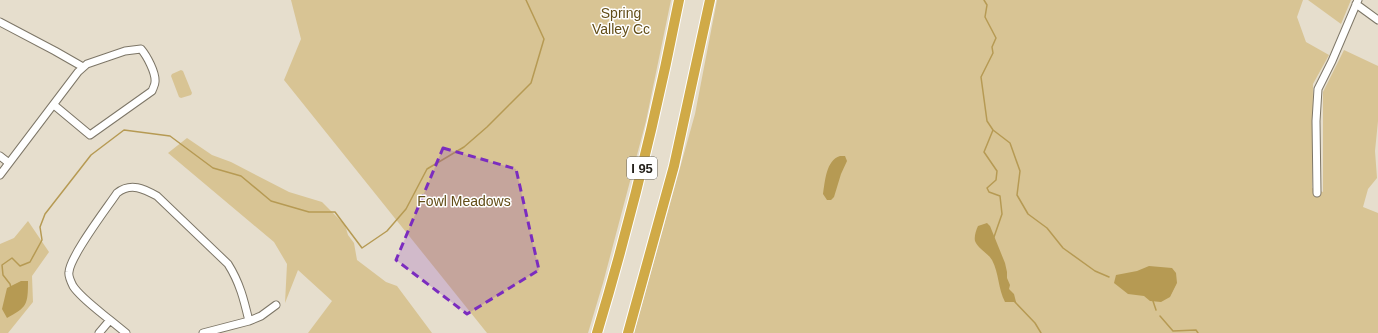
<svg xmlns="http://www.w3.org/2000/svg" width="1378" height="333" font-family="Helvetica,sans-serif">
<style>
.green{fill:#d8c494}
.water{fill:#b69a53}
.lines{fill:none;stroke-linecap:round;stroke-linejoin:round}
.stream{stroke:#b69a53;stroke-width:1.5}
.minor-casing{stroke:#7d7667;stroke-width:9}
.highway-casing{stroke:#fff;stroke-width:12}
.minor{stroke:#fff;stroke-width:7}
.highway{stroke:#d0aa47;stroke-width:10}
.marked{fill:#7b2cbf;fill-opacity:0.2;stroke:#7b2cbf;stroke-width:3;stroke-dasharray:8 5;stroke-linejoin:round}
.labels{text-anchor:middle;dominant-baseline:central;stroke-width:3;stroke-linejoin:round;paint-order:stroke}
.shield{fill:#fff;stroke:#676561;stroke-width:1}
.shield-label{font-size:13px;font-weight:bold;fill:#26231d}
.park-label{font-size:14px;fill:#624d17;stroke:#fff}
</style>
<rect width="100%" height="100%" fill="#e6decd"/>
<path class="green" d="M 291,0 L 671,0 L 646,121 L 603,283 L 588,333 L 487,333 L 284,80 L 301,39 Z
M 717,0 L 1303,0 L 1297,17 L 1306,42 L 1329,55 L 1313,84 L 1312,188 L 1323,192 L 1323,92 L 1344,50 L 1378,66 L 1378,121 L 1375,151 L 1377,178 L 1368,189 L 1363,207 L 1378,213 L 1378,333 L 634,333 L 695,114 Z
M 1308,0 L 1351,0 L 1341,24 Z
M 181,70 L 183,71 L 192,93 L 191,95 L 181,98 L 179,97 L 171,76 L 172,74 Z
M 187,138 L 212,155 L 231,162 L 289,192 L 322,202 L 345,225 L 348,235 L 354,243 L 357,260 L 386,282 L 397,286 L 432,333 L 308,333 L 332,301 L 298,270 L 285,303 L 287,264 L 274,242 L 168,153 Z
M 28,221 L 49,252 L 32,276 L 33,302 L 8,333 L 0,333 L 0,244 L 14,238 Z"/>
<path class="water" d="M 840,156 L 845,156 L 847,161 L 841,174 L 834,197 L 831,200 L 827,200 L 823,194 C 825,182 826,160 840,156 Z
M 987,223 L 990,226 L 1005,263 L 1007,272 L 1007,278 L 1010,285 L 1009,289 L 1014,294 L 1016,302 L 1005,302 C 998,289 999,273 992,260 C 988,253 978,249 975,241 C 974,237 976,230 978,226 Z
M 1149,266 L 1172,268 L 1176,273 L 1177,283 L 1170,297 L 1161,302 L 1150,301 L 1144,296 L 1128,294 L 1114,283 L 1116,275 L 1137,271 Z
M 21,281 L 28,281 C 28,305 27,307 7,318 L 2,309 L 7,288 Z"/>
<g class="lines">
<path class="stream" d="M 984,0 L 987,5 L 985,17 L 996,38 L 992,47 L 993,53 L 981,77 L 987,121 L 993,130 L 984,152 L 997,171 L 996,180 L 987,188 L 989,192 L 1000,196 L 1002,214 L 994,237
M 993,130 L 1010,143 L 1020,171 L 1017,195 L 1028,214 L 1047,228 L 1063,248 L 1095,271 L 1109,277
M 11,288 L 10,284 L 3,275 L 2,265 L 12,258 L 20,266 L 30,262 L 42,240 L 40,227 L 45,214 L 91,155 L 124,130 L 170,136 L 213,168 L 241,176 L 271,201 L 309,212 L 335,212 L 362,248 L 387,231 L 406,209 L 427,169 L 464,147 L 487,127 L 531,83 L 544,39 L 526,0
M 1014,301 L 1035,323 L 1041,333
M 1153,301 L 1156,310
M 1160,316 L 1173,331 L 1196,330 L 1198,333"/>
<g class="minor-casing">
<path id="minor" d="M 1356,4 L 1378,20
M 0,22 L 55,51 L 83,67
M 0,156 L 9,163
M 0,175 L 78,72 L 87,64 L 125,51 L 141,49 C 147,56 156,73 155,82 C 155,85 153,88 152,91 L 90,135 L 54,105
M 1317,193 L 1316,121 L 1318,89 L 1332,61 L 1358,0
M 110,320 C 99,311 80,297 73,286 C 71,282 68,276 69,272 C 70,256 107,208 117,193 C 131,182 144,189 157,196 L 228,264 C 240,283 244,300 249,321
M 99,333 L 110,320 L 126,333
M 203,333 L 249,321 L 261,316 L 276,305"/>
</g>
<g class="highway-casing">
<path id="highway" d="M 597,333 C 630,223 657,112 679,0
M 628,333 L 674,166 L 710,0"/>
</g>
<use href="#minor" class="minor"/>
<use href="#highway" class="highway"/>
</g>
<path class="marked" d="M 443,148 L 516,169 L 539,270 L 467,314 L 396,260 Z"/>
<g class="labels">
<rect class="shield" x="627" y="157" width="30" height="22" rx="3"/>
<g class="shield-label">
<text x="642" y="168">I 95</text>
</g>
<g class="park-label">
<text x="621" y="13">Spring<tspan x="621" dy="16">Valley Cc</tspan></text>
<text x="464" y="201">Fowl Meadows</text>
</g>
</g>
</svg>
